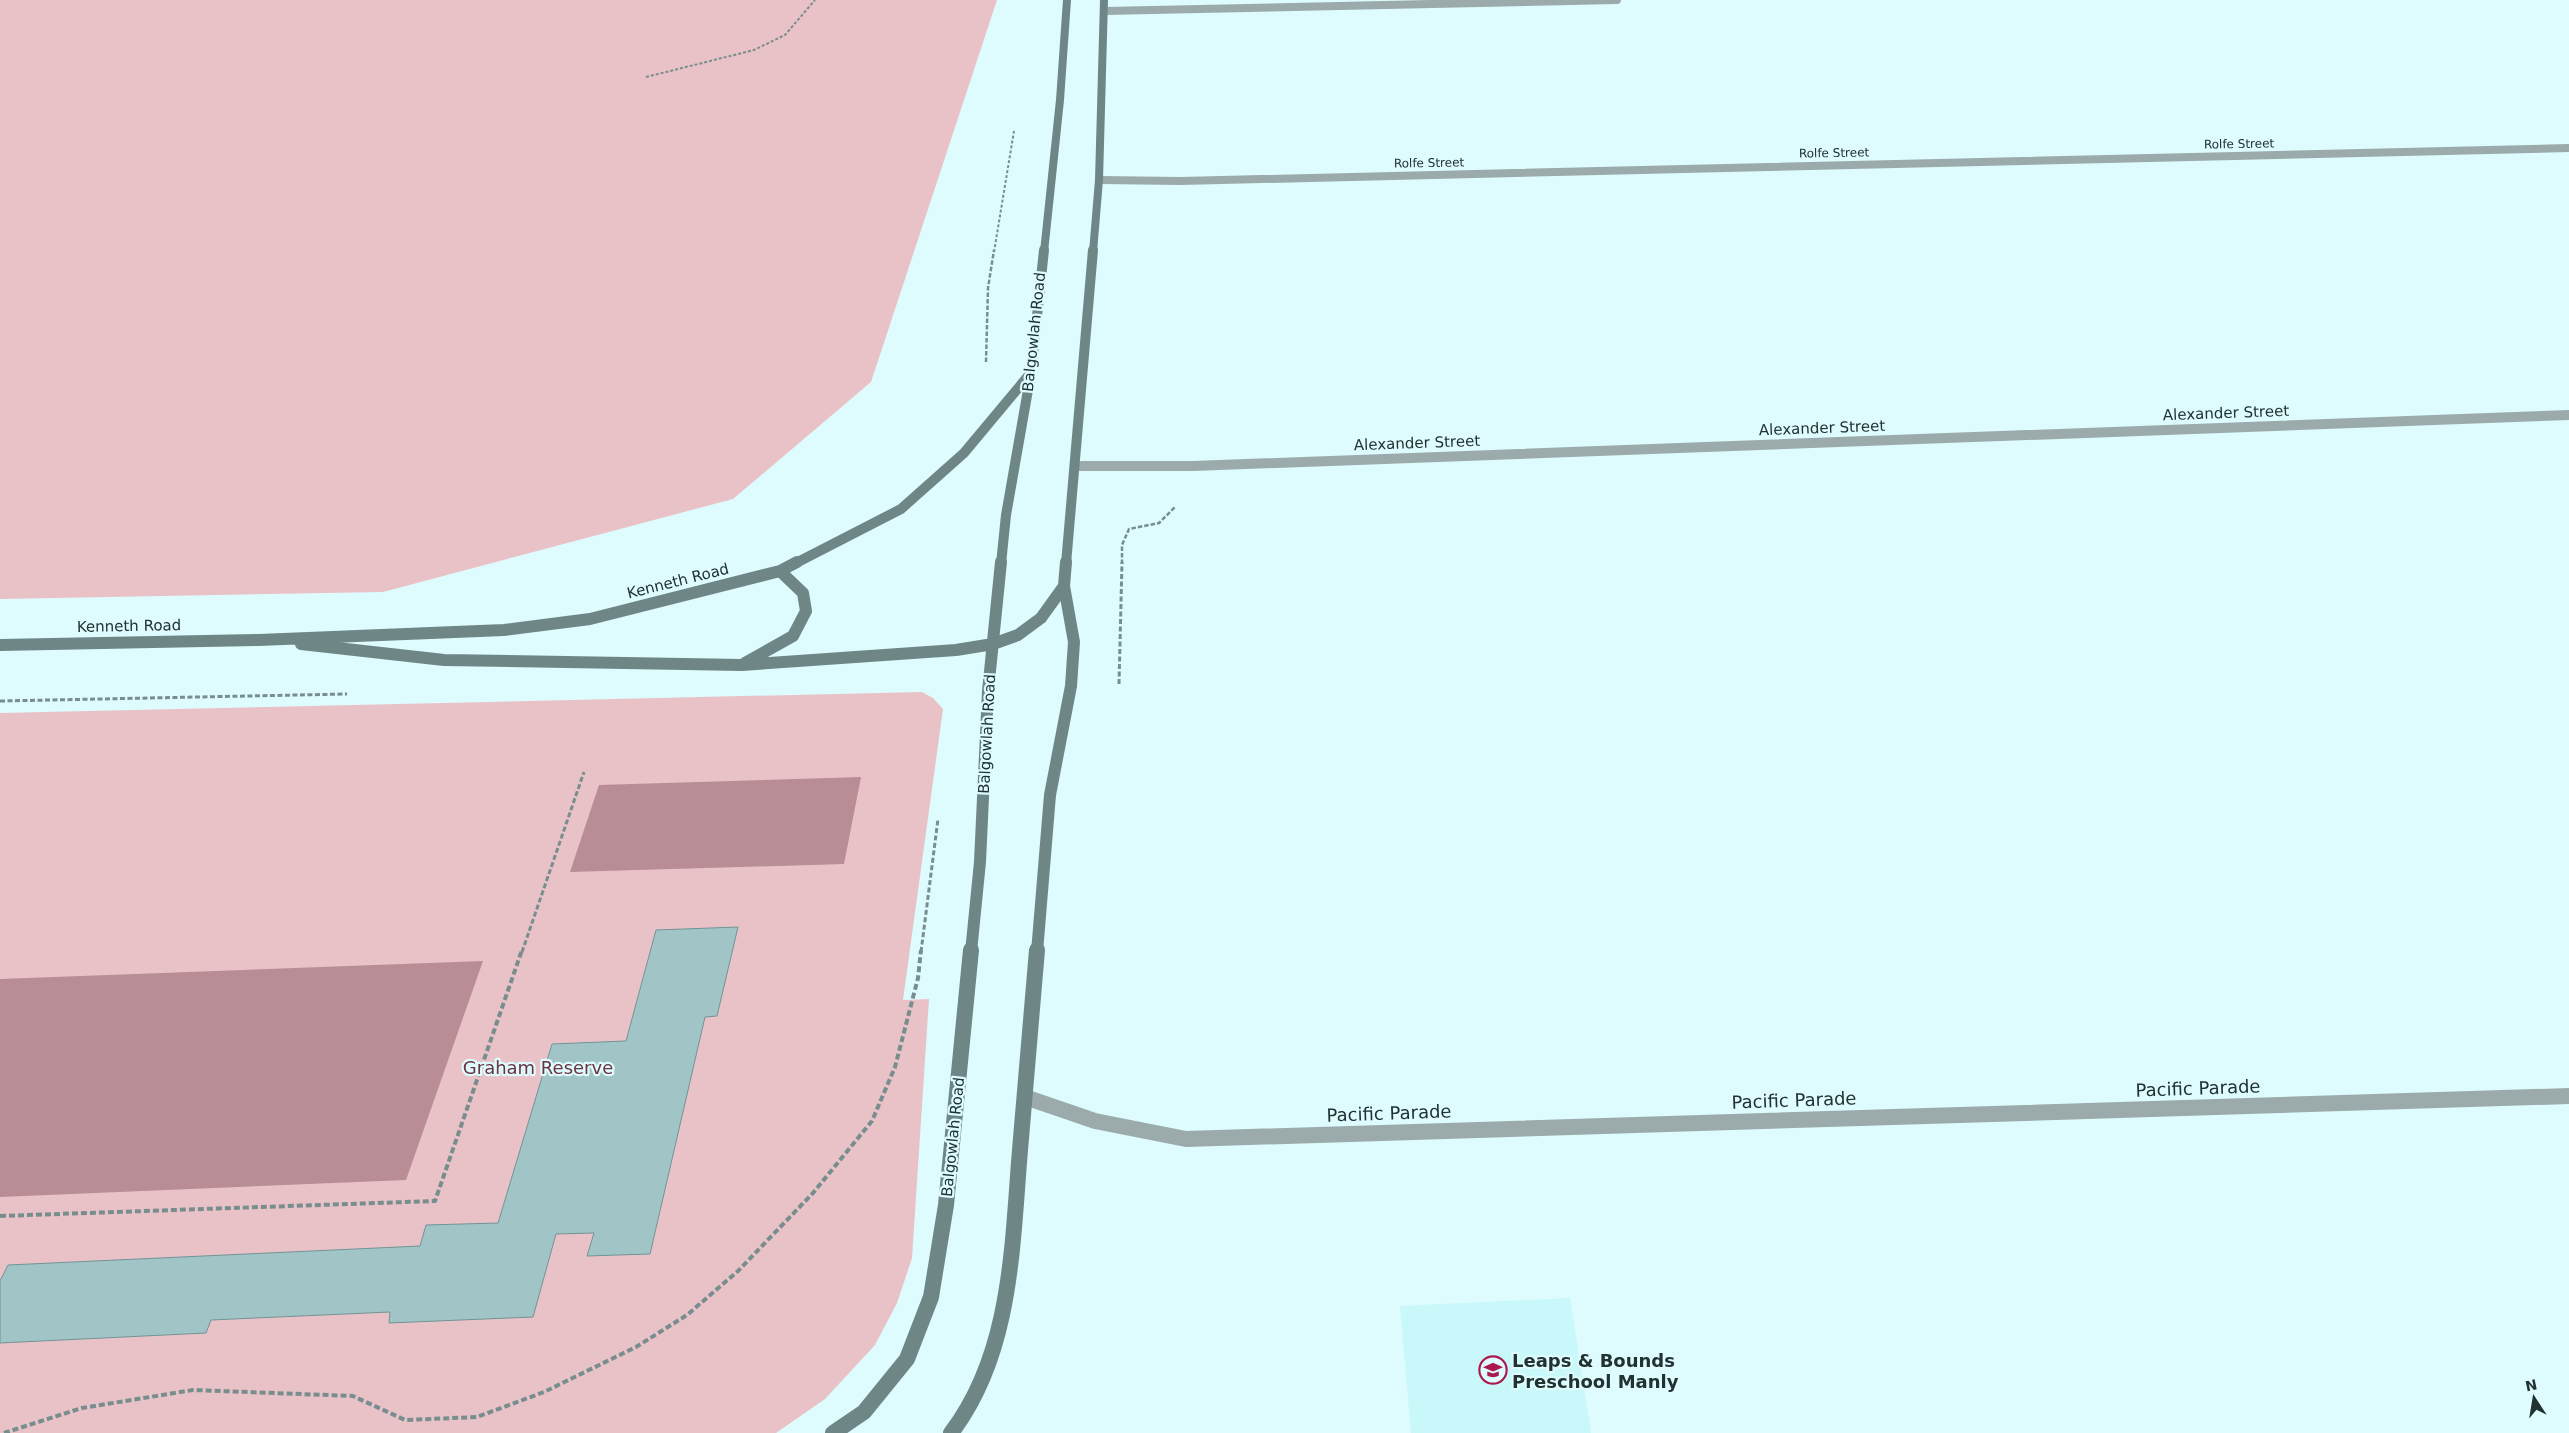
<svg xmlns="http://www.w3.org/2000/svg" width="2569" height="1433" font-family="'DejaVu Sans',sans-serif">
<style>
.built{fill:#c8f8fa}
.green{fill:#e9c2c8}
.water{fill:#b88d95}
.building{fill:#a1c4c6;stroke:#719496}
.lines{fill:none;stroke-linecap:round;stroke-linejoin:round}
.path-far3{stroke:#788e8e;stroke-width:2;stroke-dasharray:3 2;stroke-linecap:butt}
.path-far2{stroke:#788e8e;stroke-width:2.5;stroke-dasharray:4.5 2;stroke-linecap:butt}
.path-far1{stroke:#788e8e;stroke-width:3;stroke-dasharray:5 2.5;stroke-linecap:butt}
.path{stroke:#788e8e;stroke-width:4;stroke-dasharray:6 3;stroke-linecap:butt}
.street-far2{stroke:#9baaab;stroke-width:8}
.street-far1{stroke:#9baaab;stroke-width:10}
.street{stroke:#9baaab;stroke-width:16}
.secondary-far3{stroke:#6f8687;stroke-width:8}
.secondary-far2{stroke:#6f8687;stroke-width:10}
.secondary-far1{stroke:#6f8687;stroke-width:12}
.secondary{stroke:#6f8687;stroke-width:16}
.labels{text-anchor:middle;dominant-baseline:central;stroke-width:4.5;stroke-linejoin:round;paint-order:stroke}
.far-street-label{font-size:12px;fill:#223131;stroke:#defcfd}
.street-label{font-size:15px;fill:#223131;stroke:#defcfd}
.near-park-label{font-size:18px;fill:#6b323f;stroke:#defcfd}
.near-street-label{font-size:18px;fill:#223131;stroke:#defcfd}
.near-poi-label{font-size:18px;font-weight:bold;fill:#223131;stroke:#defcfd;text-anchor:start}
</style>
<rect width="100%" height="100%" fill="#defcfd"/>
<path class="built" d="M 1570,1298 L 1591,1433 L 1411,1433 L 1400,1306 Z"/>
<path class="green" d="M 0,0 L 997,0 L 871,382 L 733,499 L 383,592 L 0,599 Z
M 922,692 L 933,698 L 943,709 L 903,1000 L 929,999 L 912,1258 L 897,1303 L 875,1345 L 825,1399 L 776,1433 L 0,1433 L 0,713 Z"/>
<path class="water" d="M 861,777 L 844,864 L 570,872 L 599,785 Z
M 483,961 L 406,1180 L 0,1197 L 0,979 Z"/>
<path class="building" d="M 738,927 L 717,1016 L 705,1017 L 650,1254 L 587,1256 L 594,1233 L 556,1234 L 533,1317 L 389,1323 L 390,1312 L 211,1320 L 206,1333 L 0,1343 L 0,1281 L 8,1265 L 420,1246 L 426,1225 L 498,1223 L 552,1044 L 626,1041 L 656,930 Z"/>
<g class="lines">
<path class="path-far3" d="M 646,77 L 754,50 L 785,35 L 815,0
M 994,252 L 1014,131"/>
<path class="path-far2" d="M 986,362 L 988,288 L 994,250
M 1122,564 L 1122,545 L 1129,529 L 1159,523 L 1175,507"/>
<path class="path-far1" d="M 1119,684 L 1122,562
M 0,701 L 347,694
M 522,952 L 584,772
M 921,952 L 938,819"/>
<path class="path" d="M 0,1216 L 435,1201 L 522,950
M 4,1433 L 82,1408 L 193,1390 L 353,1396 L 405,1420 L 477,1417 L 544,1392 L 636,1347 L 687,1315 L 738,1271 L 813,1193 L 872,1121 L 895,1067 L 918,978 L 921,950"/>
<path class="street-far2" d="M 1104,11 L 1617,0
M 1099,180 L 1181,181 L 2569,148"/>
<path class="street-far1" d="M 1075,466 L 1193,466 L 2569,415"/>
<path class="street" d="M 1025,1097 L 1095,1121 L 1186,1139 L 2569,1096"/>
<path class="secondary-far3" d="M 1044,252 L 1060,100 L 1067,0
M 1093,252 L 1099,180 L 1104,0"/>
<path class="secondary-far2" d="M 794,564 L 901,509 L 964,453 L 1029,375
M 1001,564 L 1006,515 L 1031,373 L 1044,250
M 1066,564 L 1093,250"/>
<path class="secondary-far1" d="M 301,644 L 444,660 L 742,665 L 956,650 L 993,644 L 1018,635 L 1041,618 L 1064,586
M 0,645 L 259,640 L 504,630 L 590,619 L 780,571 L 797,562
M 745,663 L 793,636 L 806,611 L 803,593 L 780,571
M 971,952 L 980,862 L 988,691 L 1001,562
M 1037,952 L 1050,795 L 1071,686 L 1074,642 L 1064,586 L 1066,562"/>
<path class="secondary" d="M 833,1433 L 864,1412 L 907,1359 L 931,1297 L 946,1205 L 971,950
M 951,1433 C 1012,1353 1012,1246 1020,1150 C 1026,1084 1031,1017 1037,950"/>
</g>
<defs>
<g id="school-ring" transform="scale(1.4375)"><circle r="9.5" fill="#defcfd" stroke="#ac194d" stroke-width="1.5"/><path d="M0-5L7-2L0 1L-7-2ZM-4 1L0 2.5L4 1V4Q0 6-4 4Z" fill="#ac194d"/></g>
</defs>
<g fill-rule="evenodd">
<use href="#school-ring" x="1493" y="1370"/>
</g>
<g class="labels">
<g class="far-street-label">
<text transform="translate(2239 144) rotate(-1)">Rolfe Street</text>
<text transform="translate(1834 153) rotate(-1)">Rolfe Street</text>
<text transform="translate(1429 163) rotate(-1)">Rolfe Street</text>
</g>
<g class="street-label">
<text transform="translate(1034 332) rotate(-84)">Balgowlah Road</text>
<text transform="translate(2226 413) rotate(-2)">Alexander Street</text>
<text transform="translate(1822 428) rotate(-2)">Alexander Street</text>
<text transform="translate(1417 443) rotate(-2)">Alexander Street</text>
<text transform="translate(678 581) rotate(-14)">Kenneth Road</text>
<text transform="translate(129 626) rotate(-1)">Kenneth Road</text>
<text transform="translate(987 734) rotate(-87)">Balgowlah Road</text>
<text transform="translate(953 1137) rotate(-84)">Balgowlah Road</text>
</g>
<g class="near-park-label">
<text x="538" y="1067">Graham Reserve</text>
</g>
<g class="near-street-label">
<text transform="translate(2198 1088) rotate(-2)">Pacific Parade</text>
<text transform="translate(1794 1100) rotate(-2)">Pacific Parade</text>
<text transform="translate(1389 1113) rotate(-2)">Pacific Parade</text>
</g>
<g class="near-poi-label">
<text x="1512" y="1360">Leaps &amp; Bounds<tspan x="1512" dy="21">Preschool Manly</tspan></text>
</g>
</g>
<g transform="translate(2534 1398) rotate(348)" stroke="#defcfd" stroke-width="4" paint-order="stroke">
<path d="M0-4L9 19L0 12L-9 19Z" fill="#223131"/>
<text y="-8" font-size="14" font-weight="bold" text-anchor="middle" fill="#223131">N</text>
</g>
</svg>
